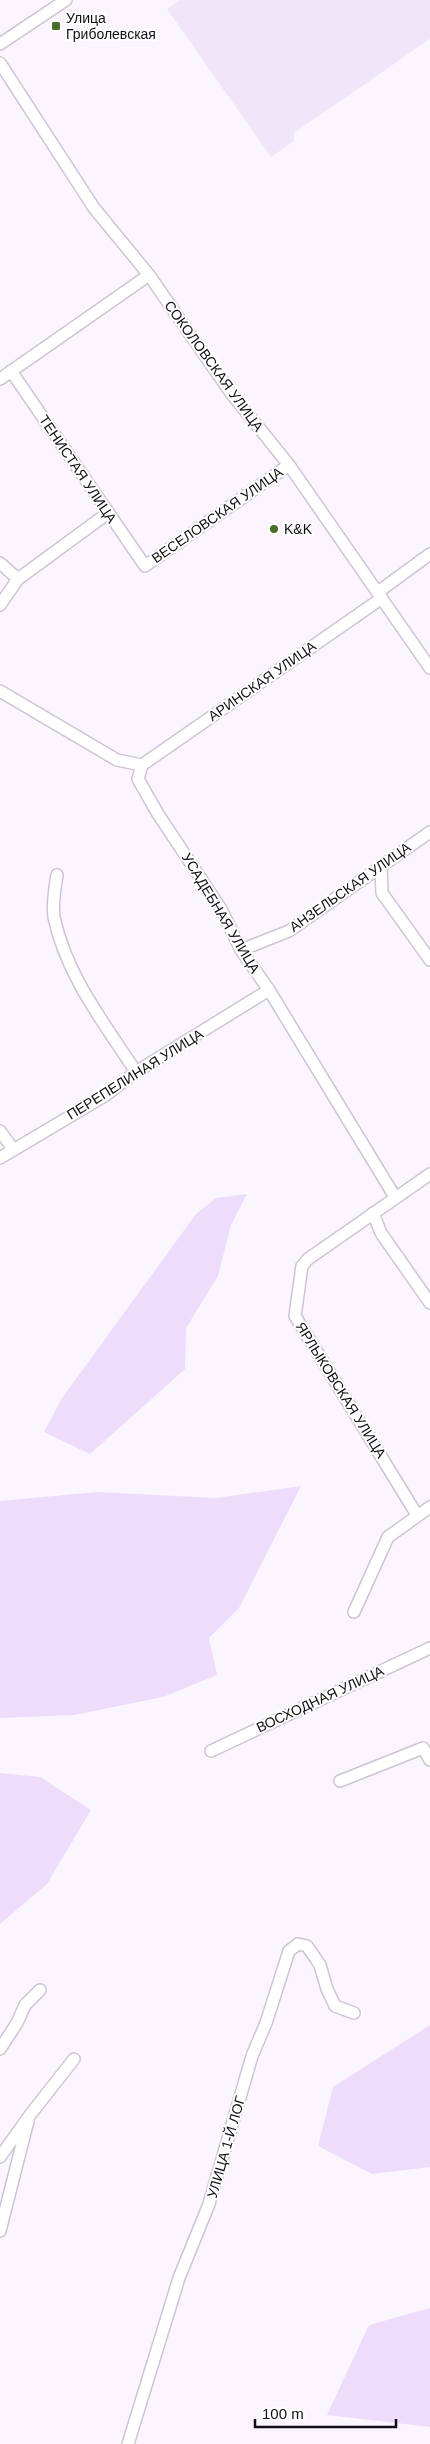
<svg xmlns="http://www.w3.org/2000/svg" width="430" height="2444" font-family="Arial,sans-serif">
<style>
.built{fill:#f1e6f9}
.green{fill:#eedcfb}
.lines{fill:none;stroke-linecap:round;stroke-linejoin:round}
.minor-casing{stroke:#cdc6d2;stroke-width:14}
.minor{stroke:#fff;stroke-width:11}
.poi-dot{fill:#4b6e26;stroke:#fff;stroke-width:2}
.labels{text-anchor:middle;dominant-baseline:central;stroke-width:4;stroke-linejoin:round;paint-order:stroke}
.poi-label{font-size:14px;fill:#100e12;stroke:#fff;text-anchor:start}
.street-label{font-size:14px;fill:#100e12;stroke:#fff}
</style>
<rect width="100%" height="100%" fill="#fbf5ff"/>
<path class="built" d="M 180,0 L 430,0 L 430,39 L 294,133 L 294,141 L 271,157 L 167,9 Z"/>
<path class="green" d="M 247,1194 L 231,1225 L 218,1276 L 186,1328 L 185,1369 L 90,1454 L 44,1432 L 62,1398 L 196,1214 L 216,1198 Z
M 301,1486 L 239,1608 L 209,1638 L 217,1675 L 163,1697 L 74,1715 L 0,1718 L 0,1501 L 97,1492 L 216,1498 Z
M 0,1773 L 40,1777 L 91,1810 L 47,1884 L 0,1924 Z
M 430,2025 L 430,2167 L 372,2174 L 318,2146 L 333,2087 Z
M 430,2308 L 430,2427 L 327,2415 L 369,2325 Z"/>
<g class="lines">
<g class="minor-casing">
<path id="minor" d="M 0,44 L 66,0
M 0,63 L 94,208 L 149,275 L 231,393 L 289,465 L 430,668
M 11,371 L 145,566 L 289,465
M 0,379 L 149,275
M 0,563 L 18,579
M 378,592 L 430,554
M 0,605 L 18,579 L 108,513
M 0,691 L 117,760 L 142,765
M 142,765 L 138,779 L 158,814 L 221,909 L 241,950 L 269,990 L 395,1197
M 142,765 L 382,598
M 381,866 L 382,893 L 430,960
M 57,875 C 55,888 52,903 54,917 C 66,975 104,1023 136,1072
M 241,950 L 289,931 L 430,832
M 0,1131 L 13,1149
M 0,1158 L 106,1095 L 136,1072 L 269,990
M 373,1213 L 381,1233 L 430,1303
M 417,1515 L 295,1316 L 302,1266 L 308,1259 L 430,1174
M 354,1612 L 388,1537 L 430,1507
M 211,1751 L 430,1648
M 340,1781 L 423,1748 L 430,1760
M 0,2049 L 17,2023 L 25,2005 L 40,1990
M 0,2157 L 30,2115 L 74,2059
M 0,2231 L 28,2121
M 128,2444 L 179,2278 L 209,2204 L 252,2056 L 266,2023 L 289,1951 L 298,1944 L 307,1946 L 320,1965 L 327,1989 L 335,2006 L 354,2013"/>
</g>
<use href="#minor" class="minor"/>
</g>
<g class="poi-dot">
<rect x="51" y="21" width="10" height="10" rx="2.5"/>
<circle cx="274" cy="529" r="5"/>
</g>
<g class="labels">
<g class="poi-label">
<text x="66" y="18">Улица<tspan x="66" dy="16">Гриболевская</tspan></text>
<text x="284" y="529">K&amp;K</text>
</g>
<g class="street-label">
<text transform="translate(214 366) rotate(54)">СОКОЛОВСКАЯ УЛИЦА</text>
<text transform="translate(78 469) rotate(56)">ТЕНИСТАЯ УЛИЦА</text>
<text transform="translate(217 515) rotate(-35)">ВЕСЕЛОВСКАЯ УЛИЦА</text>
<text transform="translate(262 681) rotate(-35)">АРИНСКАЯ УЛИЦА</text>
<text transform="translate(350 887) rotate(-35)">АНЗЕЛЬСКАЯ УЛИЦА</text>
<text transform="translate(221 913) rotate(59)">УСАДЕБНАЯ УЛИЦА</text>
<text transform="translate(135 1074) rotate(-32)">ПЕРЕПЕЛИНАЯ УЛИЦА</text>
<text transform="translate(341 1390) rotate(58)">ЯРЛЫКОВСКАЯ УЛИЦА</text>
<text transform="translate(320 1699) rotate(-25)">ВОСХОДНАЯ УЛИЦА</text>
<text transform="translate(226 2147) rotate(-74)">УЛИЦА 1-Й ЛОГ</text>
</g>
</g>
<path d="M255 2419v8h141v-8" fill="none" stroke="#100e12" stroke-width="2.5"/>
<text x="262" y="2419" font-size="15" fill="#100e12" stroke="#ffffff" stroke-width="4" paint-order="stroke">100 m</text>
</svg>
